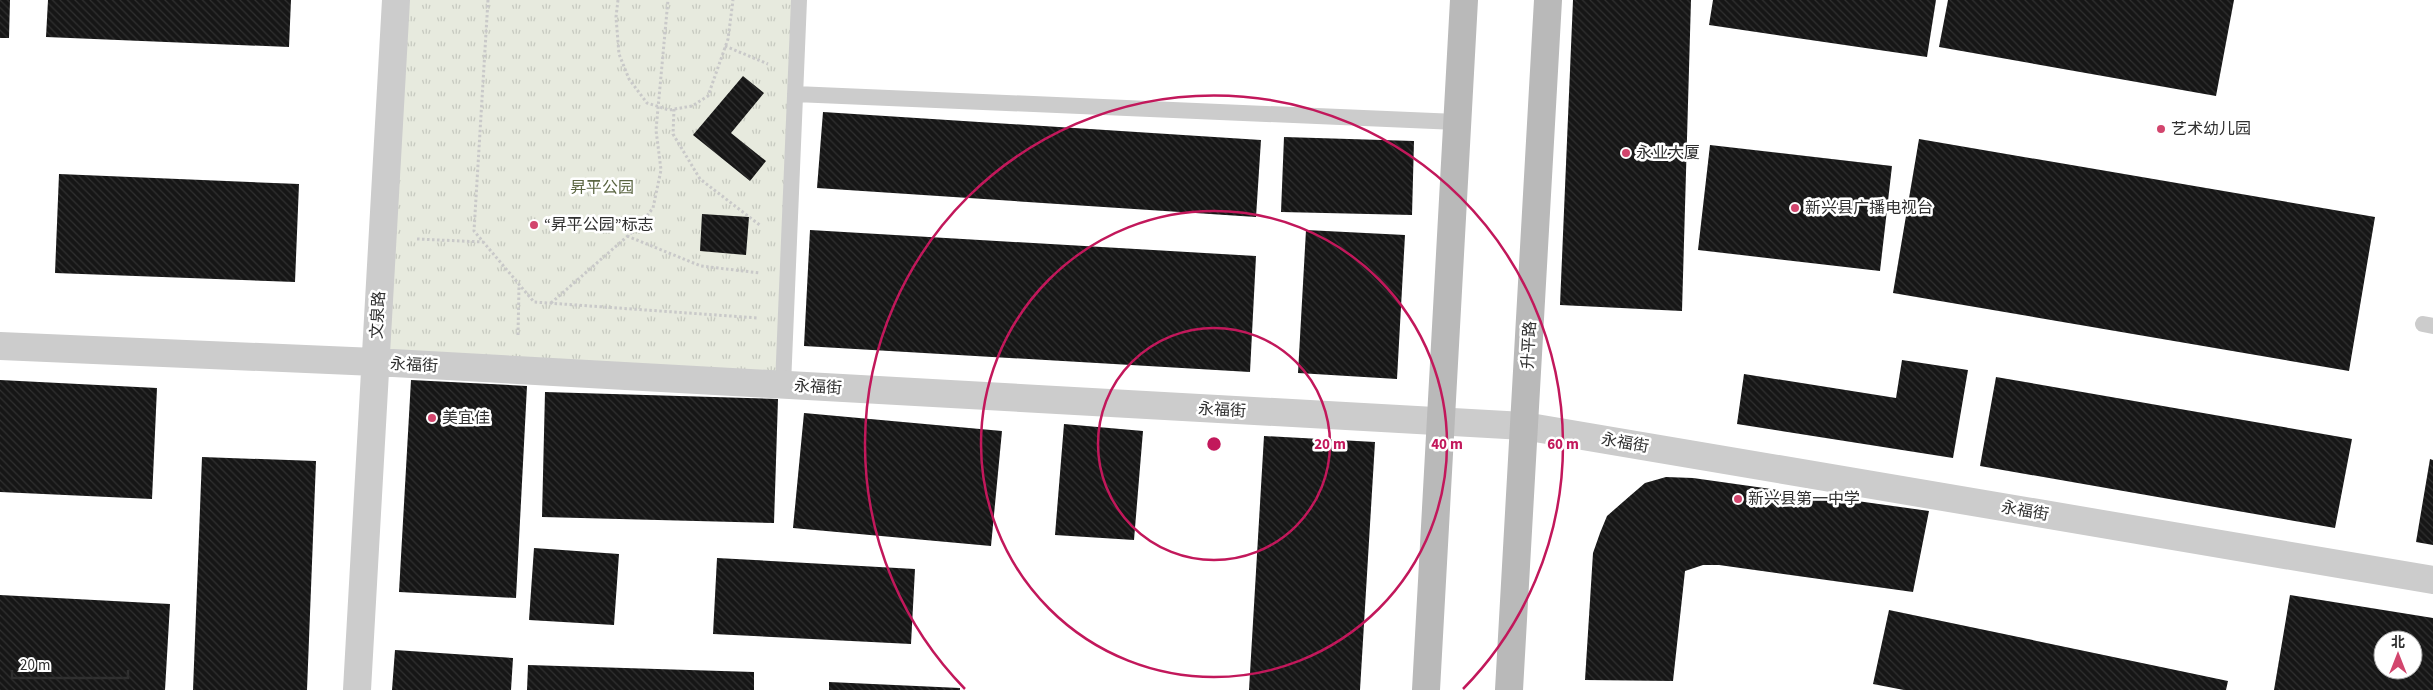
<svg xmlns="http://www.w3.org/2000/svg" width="2433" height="690" font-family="'Source Sans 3','Noto Sans SC',sans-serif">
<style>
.park{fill:url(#park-tufts)}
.building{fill:url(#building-back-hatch);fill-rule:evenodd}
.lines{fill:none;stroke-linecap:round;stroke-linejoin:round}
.path{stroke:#c9c9c9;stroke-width:3;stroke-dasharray:2.5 2.5;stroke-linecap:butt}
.lane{stroke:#ccc;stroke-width:16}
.street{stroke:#ccc;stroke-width:28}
.secondary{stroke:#b9b9b9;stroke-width:28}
.ring{fill:none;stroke:#c2185b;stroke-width:2.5}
.poi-dot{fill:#d2456d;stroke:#fff;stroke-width:2}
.labels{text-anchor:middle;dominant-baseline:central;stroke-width:5;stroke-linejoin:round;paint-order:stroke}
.poi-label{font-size:16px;fill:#2f2f2f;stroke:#fff;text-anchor:start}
.park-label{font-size:16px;fill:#5a6541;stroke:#fff}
.street-label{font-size:16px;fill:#2f2f2f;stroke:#fff}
.centre{fill:#c2185b;stroke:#fff;stroke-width:2.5}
.ring-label{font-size:15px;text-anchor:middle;font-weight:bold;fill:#c2185b;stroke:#fff;stroke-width:5;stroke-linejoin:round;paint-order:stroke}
</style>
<defs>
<pattern id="park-tufts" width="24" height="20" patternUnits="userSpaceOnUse" patternTransform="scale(1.25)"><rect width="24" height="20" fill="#e7eade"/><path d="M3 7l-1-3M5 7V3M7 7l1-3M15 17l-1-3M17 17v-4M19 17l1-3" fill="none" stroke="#c6c9bf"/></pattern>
<pattern id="building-back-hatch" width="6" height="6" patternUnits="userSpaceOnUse" patternTransform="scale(1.25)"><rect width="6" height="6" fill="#161616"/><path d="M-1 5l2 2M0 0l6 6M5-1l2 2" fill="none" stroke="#303030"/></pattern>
</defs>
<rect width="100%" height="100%" fill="#fff"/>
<path class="park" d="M 396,0 L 799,0 L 783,385 L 375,362 Z"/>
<path class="building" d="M 0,0 L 10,0 L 9,38 L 0,38 Z
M 48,0 L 291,0 L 289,47 L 46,37 Z
M 1573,0 L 1691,0 L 1682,311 L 1560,305 Z
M 1713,0 L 1936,0 L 1927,57 L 1709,25 Z
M 1948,0 L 2234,0 L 2216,96 L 1939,47 Z
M 743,76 L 764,93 L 731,133 L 766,161 L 750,181 L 693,135 Z
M 823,112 L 1261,140 L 1256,217 L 817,188 Z
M 1284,137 L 1414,141 L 1412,215 L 1281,212 Z
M 1919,139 L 2375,217 L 2349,371 L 1893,293 Z
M 1710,145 L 1892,166 L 1880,271 L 1698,250 Z
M 59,174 L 299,184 L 295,282 L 55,273 Z
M 702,214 L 749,217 L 746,255 L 700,251 Z
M 810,230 L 1256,256 L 1250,372 L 804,346 Z
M 1306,230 L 1405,235 L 1397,379 L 1298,373 Z
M 1902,360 L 1968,370 L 1953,458 L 1737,424 L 1744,374 L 1896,398 Z
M 1996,377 L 2352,439 L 2335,528 L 1980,466 Z
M 0,380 L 157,388 L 152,499 L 0,492 Z
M 411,380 L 527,386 L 516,598 L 399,592 Z
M 545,392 L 778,399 L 774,523 L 542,517 Z
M 804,413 L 1002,431 L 991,546 L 793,528 Z
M 1064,424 L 1143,431 L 1134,540 L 1055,535 Z
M 1264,436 L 1375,442 L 1360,690 L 1249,690 Z
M 202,457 L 316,461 L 307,690 L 193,690 Z
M 2430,459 L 2433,460 L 2433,545 L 2416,542 Z
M 1666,477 L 1693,478 L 1929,511 L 1913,592 L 1719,565 L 1703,565 L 1685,571 L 1673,681 L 1585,680 L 1593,553 L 1600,533 L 1607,516 L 1631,495 L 1645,483 Z
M 534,548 L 619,554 L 614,625 L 529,620 Z
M 717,558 L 915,569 L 911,644 L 713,634 Z
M 0,595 L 170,604 L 165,690 L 0,690 Z
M 2290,595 L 2433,618 L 2433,690 L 2274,690 ZM 2383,640 L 2413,640 L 2413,670 L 2383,670 Z
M 1889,610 L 2228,681 L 2226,690 L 1904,690 L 1873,684 Z
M 395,650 L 513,658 L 511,690 L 392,690 Z
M 528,665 L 754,672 L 754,690 L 527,690 Z
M 829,682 L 960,688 L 960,690 L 829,690 Z"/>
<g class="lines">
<path class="path" d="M 488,0 L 474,231 L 534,302 L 758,318
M 618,0 L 616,17 L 619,54 L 629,79 L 647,103 L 669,110 L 692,106 L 708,96 L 728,39 L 733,0
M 725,46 L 768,64
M 674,109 L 673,134 L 700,179 L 761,226
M 627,236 L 701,266 L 760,273
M 417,239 L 483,242
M 551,303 L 638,227 L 653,208 L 661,170 L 656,130 L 668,0
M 518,335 L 519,286"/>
<path class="lane" d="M 795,94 L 1457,122
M 2423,324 L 2433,326
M 783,385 L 799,0"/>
<path class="street" d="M 0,346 L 375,362 L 1524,426 L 2433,580
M 357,690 L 396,0"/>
<path class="secondary" d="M 1426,690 L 1464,0
M 1509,690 L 1548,0"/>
</g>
<g class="ring">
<circle cx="1214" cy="444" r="116"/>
<circle cx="1214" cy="444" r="233"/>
<path d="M965 689A349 349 0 1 1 1463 689"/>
</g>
<g class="poi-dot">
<circle cx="2161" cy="129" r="5"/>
<circle cx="1626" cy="153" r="5"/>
<circle cx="1795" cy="208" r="5"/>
<circle cx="534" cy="225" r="5"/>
<circle cx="432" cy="418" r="5"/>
<circle cx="1738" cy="499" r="5"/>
</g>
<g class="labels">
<g class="poi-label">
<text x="2171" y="129">艺术幼儿园</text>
<text x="1636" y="153">永业大厦</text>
<text x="1805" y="208">新兴县广播电视台</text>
<text x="544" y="225">“昇平公园”标志</text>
<text x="442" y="418">美宜佳</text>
<text x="1748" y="499">新兴县第一中学</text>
</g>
<g class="park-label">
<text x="602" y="188">昇平公园</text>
</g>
<g class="street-label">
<text transform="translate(378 315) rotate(-87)">文泉路</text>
<text transform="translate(1529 345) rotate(-87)">升平路</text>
<text transform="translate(414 365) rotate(3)">永福街</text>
<text transform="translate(818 387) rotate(3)">永福街</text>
<text transform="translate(1222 410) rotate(3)">永福街</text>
<text transform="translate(1625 443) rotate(10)">永福街</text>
<text transform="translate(2025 511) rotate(10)">永福街</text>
</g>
</g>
<circle cx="1214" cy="444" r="8" class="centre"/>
<g class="ring-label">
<text x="1330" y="449">20 m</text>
<text x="1447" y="449">40 m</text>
<text x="1563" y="449">60 m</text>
</g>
<g transform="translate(2398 655)"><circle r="24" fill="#ffffff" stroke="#acacac"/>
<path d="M0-4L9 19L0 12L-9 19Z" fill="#d2456d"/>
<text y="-8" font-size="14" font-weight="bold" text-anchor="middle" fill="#2f2f2f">北</text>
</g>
<path d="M12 670v8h116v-8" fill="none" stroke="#2f2f2f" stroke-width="2.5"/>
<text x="20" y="670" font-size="15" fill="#2f2f2f" stroke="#ffffff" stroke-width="4" paint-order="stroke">20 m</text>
</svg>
